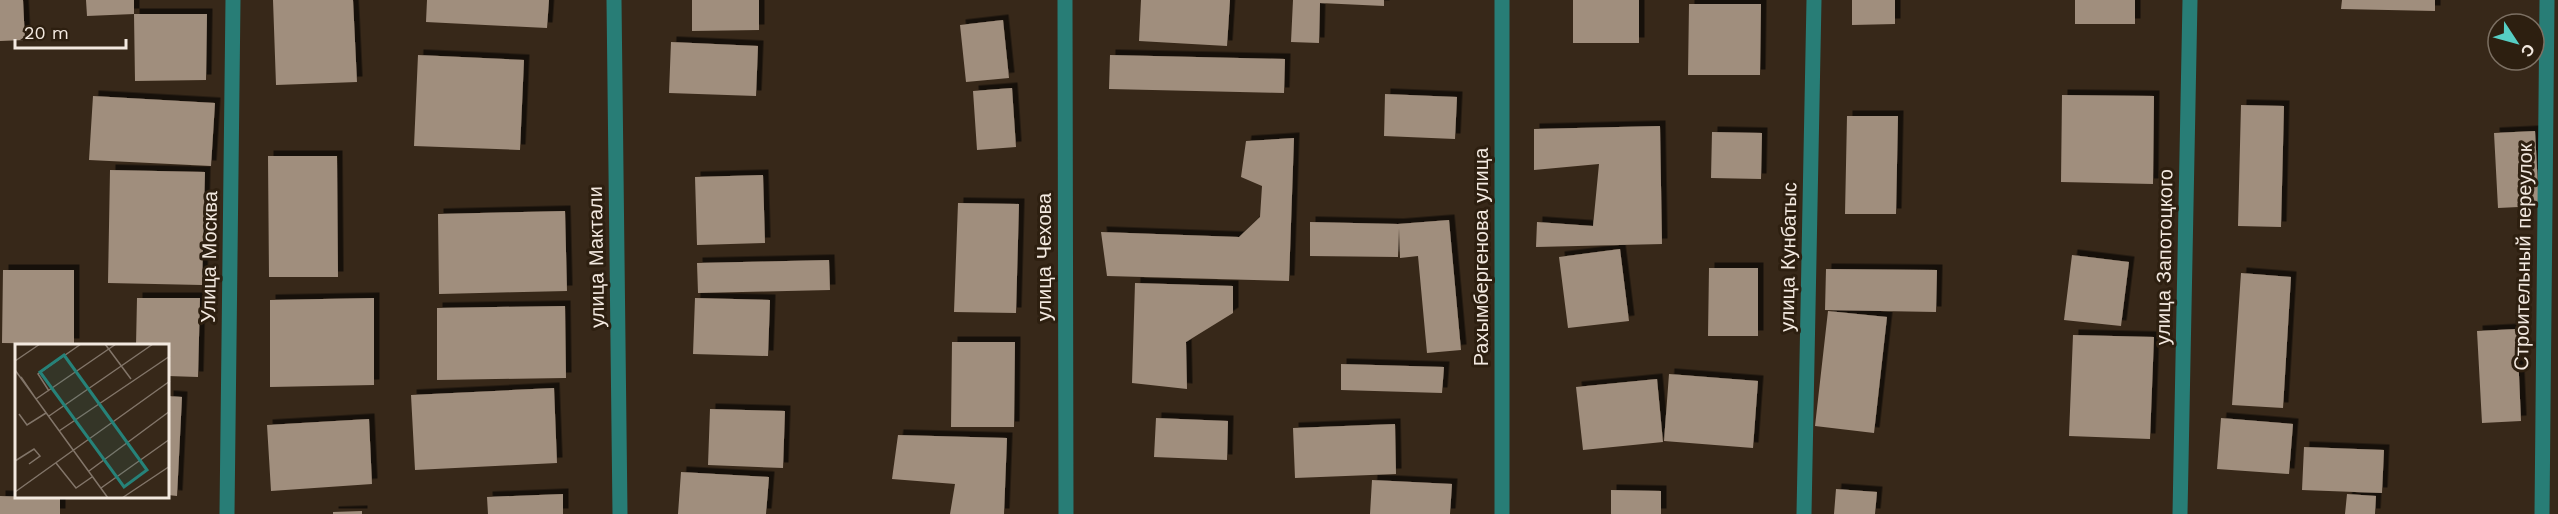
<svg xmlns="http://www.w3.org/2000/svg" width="2558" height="514" font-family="'Work Sans',sans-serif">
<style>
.building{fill:#a08e7d;filter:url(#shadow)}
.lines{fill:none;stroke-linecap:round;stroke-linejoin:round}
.minor{stroke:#287d76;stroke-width:15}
.labels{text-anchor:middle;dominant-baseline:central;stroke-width:6;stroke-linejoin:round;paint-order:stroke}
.street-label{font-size:20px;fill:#f3e9e0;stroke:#2d1f10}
.inset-road{fill:none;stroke:#827569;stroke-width:1.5}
.view{fill:#268279;fill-opacity:0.15;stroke:#268279;stroke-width:3}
.inset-edge{fill:none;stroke:#f3e9e0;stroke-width:3}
</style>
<defs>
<filter id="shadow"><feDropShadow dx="5.5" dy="-5.5" stdDeviation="0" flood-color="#0009"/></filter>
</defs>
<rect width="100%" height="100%" fill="#372819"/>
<path class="building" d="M 0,0 L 23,0 L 25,40 L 0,41 Z
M 86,0 L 134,0 L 134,14 L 87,16 Z
M 273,0 L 353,0 L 357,82 L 276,85 Z
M 427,0 L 549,0 L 547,28 L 426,22 Z
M 692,0 L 759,0 L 759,30 L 692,31 Z
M 1141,0 L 1230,0 L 1227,46 L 1139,41 Z
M 1293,0 L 1384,0 L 1384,6 L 1320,3 L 1319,43 L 1291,42 Z
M 1573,0 L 1639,0 L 1639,43 L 1573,43 Z
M 1852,0 L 1895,0 L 1895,24 L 1852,25 Z
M 2075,0 L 2135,0 L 2135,24 L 2075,24 Z
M 2342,0 L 2435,0 L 2435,11 L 2341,9 Z
M 1689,4 L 1761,4 L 1760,75 L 1688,75 Z
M 134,14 L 207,14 L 206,80 L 135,81 Z
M 1003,20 L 1009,78 L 966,82 L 960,25 Z
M 671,42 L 758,46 L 756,96 L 669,93 Z
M 418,55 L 524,60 L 520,150 L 414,146 Z
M 1110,55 L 1285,59 L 1284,93 L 1109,89 Z
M 1012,88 L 1016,147 L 977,150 L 973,91 Z
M 1385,94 L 1457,97 L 1455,139 L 1384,136 Z
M 2062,95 L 2154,96 L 2153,184 L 2061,182 Z
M 93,96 L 215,103 L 211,166 L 89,160 Z
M 2241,105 L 2284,106 L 2281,227 L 2238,226 Z
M 1847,116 L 1898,116 L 1896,214 L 1845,214 Z
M 1660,126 L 1662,244 L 1536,247 L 1537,222 L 1593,226 L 1599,164 L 1534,170 L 1534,129 Z
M 2535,131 L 2539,206 L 2498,208 L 2494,133 Z
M 1712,132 L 1762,133 L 1761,179 L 1711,178 Z
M 1294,138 L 1289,281 L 1107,276 L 1101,232 L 1239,237 L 1260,217 L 1262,186 L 1241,177 L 1246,141 Z
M 268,156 L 337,156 L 338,277 L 269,277 Z
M 110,170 L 205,172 L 202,285 L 108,283 Z
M 763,175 L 765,243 L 697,245 L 695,177 Z
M 958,203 L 1019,204 L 1016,313 L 954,312 Z
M 565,211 L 567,291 L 439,294 L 438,214 Z
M 1449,220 L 1461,350 L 1427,353 L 1418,256 L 1400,258 L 1399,228 L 1398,257 L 1310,256 L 1310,222 L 1398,224 Z
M 1620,249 L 1629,321 L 1568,328 L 1559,257 Z
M 2072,255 L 2129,262 L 2121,326 L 2064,320 Z
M 829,260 L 830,290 L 698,293 L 697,263 Z
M 1709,268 L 1758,268 L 1758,336 L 1708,336 Z
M 1826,269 L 1937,270 L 1936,312 L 1825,310 Z
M 3,270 L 74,270 L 74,344 L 2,343 Z
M 2241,273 L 2291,277 L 2283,408 L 2232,405 Z
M 1135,283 L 1233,286 L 1233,313 L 1186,342 L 1187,389 L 1132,383 Z
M 137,298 L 200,298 L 198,377 L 168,376 L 168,346 L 136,346 Z
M 374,298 L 374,385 L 270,387 L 270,300 Z
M 695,298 L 770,300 L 768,356 L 693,354 Z
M 565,306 L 566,378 L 437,380 L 437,308 Z
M 1828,311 L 1887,317 L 1874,433 L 1815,426 Z
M 2517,329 L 2521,421 L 2482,423 L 2477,331 Z
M 2073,335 L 2154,337 L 2150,439 L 2069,436 Z
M 952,342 L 1015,342 L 1014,427 L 951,427 Z
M 1341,364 L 1444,367 L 1442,393 L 1341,390 Z
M 1669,374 L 1758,381 L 1753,448 L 1664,441 Z
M 1657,379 L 1663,442 L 1583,450 L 1576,387 Z
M 554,388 L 557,463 L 415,470 L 411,395 Z
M 168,396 L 182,397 L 177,496 L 168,495 Z
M 710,409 L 785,411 L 783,468 L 708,465 Z
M 1156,418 L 1228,421 L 1227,460 L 1154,457 Z
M 2221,418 L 2293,424 L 2289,474 L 2217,469 Z
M 369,419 L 372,484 L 271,491 L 267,425 Z
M 1395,424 L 1396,474 L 1295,478 L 1293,428 Z
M 898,435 L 1007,438 L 1004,514 L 950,514 L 955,484 L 892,479 Z
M 2304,447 L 2384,450 L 2382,493 L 2302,490 Z
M 681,472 L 769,477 L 766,514 L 678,514 Z
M 1372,480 L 1452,484 L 1450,514 L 1370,514 Z
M 1836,489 L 1877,492 L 1875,514 L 1834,514 Z
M 1611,490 L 1661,491 L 1661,514 L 1611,514 Z
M 563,494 L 563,514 L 488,514 L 487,497 Z
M 2347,494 L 2376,496 L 2375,514 L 2345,514 Z
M 0,496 L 60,498 L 60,514 L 0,514 Z
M 362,511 L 362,514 L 333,514 L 333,512 Z"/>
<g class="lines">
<path class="minor" d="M 614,0 L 620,514
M 1065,0 L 1066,514
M 227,514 L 233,0
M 1502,514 L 1502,0
M 1804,514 L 1814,0
M 2180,514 L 2190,0
M 2542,514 L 2547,0"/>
</g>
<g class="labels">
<g class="street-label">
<text transform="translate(209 257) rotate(-89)">Улица Москва</text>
<text transform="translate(596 257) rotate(-91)">улица Мактали</text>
<text transform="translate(1044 257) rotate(-90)">улица Чехова</text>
<text transform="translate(1481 257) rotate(-90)">Рахымбергенова улица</text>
<text transform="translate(1788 257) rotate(-89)">улица Кунбатыс</text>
<text transform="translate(2164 257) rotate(-89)">улица Запотоцкого</text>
<text transform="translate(2523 257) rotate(-89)">Строительный переулок</text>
</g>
</g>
<g transform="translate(15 344)">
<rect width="154" height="154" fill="#372819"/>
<path class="inset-road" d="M 90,0 L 116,35M 0,17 L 25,0M 0,26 L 93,154M 6,33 L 19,52M 34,47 L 23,30 L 66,0M 21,55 L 101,0M 4,70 L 12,81 L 31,69M 34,72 L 138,0M 44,87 L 155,12M 0,117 L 19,105 L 25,112 L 14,120M 41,119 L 61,144 L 77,133M 74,127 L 155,67M 86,144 L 155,95M 0,148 L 155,37M 107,154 L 155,122"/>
<path class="view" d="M 49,11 L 132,126 L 109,143 L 25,28 Z"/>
<rect width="154" height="154" class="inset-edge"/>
</g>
<g transform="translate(2516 42) rotate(126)"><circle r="28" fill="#2d1f10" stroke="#7c7063" stroke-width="1.5"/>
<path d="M0-4.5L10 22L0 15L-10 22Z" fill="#56cec4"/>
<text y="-9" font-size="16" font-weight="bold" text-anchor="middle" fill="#f3e9e0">С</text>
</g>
<path d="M15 39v9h111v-9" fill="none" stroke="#f3e9e0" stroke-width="3"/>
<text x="24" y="39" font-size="18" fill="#f3e9e0" stroke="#2d1f10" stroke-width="4.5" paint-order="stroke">20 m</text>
</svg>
